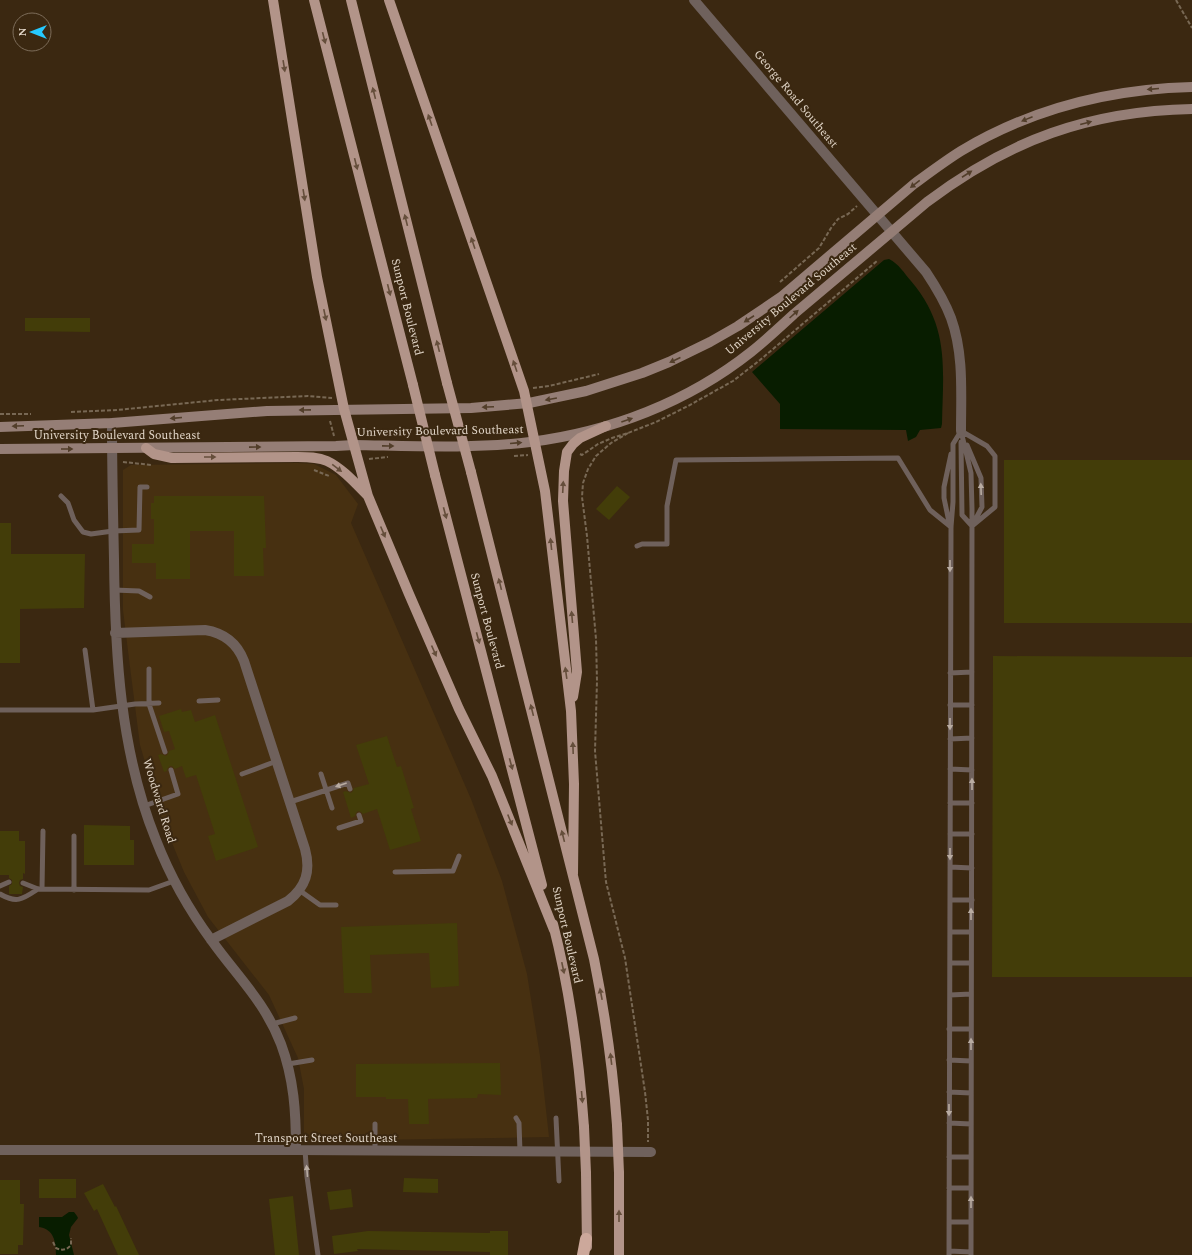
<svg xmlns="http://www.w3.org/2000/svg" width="1192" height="1255" font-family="Spectral,serif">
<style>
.built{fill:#473011}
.water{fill:#081d00}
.building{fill:#433d09}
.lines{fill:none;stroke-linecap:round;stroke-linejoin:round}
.path{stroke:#786854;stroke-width:2;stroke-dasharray:4 2;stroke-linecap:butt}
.lane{stroke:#6f615c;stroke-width:5}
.street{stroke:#6f615c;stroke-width:10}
.secondary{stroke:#957e76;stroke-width:10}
.primary{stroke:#b29489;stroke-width:10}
.highway{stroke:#cca89b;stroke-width:12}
.primary-bridge{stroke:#b29489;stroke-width:10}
.oneway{fill:#654e3b}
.oneway2{fill:#523e2a}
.oneway3{fill:#b9aca2}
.labels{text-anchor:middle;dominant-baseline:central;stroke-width:4;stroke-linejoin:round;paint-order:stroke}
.street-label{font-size:12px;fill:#e1d5c7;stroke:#3b2811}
</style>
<rect width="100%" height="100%" fill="#3b2811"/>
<path class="built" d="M 297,463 L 314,464 L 336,475 L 358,504 L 351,523 L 471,799 L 502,881 L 527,974 L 540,1056 L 549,1137 L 304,1141 L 304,1089 L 298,1058 L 269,995 L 208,917 L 184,872 L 161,816 L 140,745 L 129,659 L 123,610 L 123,470 L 131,465 Z"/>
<path class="water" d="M 889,259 C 899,264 904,273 911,281 C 950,327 943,369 942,424 L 941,428 L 920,430 L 916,437 L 908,441 L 906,430 L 780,429 L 780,404 L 752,372 L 884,260 Z
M 69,1212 L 74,1212 L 77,1216 L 78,1218 L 71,1227 L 69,1235 L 74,1255 L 56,1255 C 56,1242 54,1229 39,1227 L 39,1217 L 62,1217 Z"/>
<path class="building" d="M 25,318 L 90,318 L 90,332 L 25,331 Z
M 1004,460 L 1192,460 L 1192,623 L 1004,623 Z
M 617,486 L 630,497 L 609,520 L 596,509 Z
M 154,496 L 264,496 L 266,548 L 263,548 L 264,576 L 234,576 L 234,531 L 190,531 L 190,579 L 156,579 L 156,563 L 132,563 L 132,544 L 154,544 L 154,519 L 151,519 L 151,503 L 154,503 Z
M 0,523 L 11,523 L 11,554 L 85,554 L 84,608 L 20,609 L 20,663 L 0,663 Z
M 993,656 L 1192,657 L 1192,977 L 992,977 Z
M 181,709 L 182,712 L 191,710 L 195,722 L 215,715 L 258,847 L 216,861 L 208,836 L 215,834 L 196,775 L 186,778 L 182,766 L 175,769 L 172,766 L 170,766 L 167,769 L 167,771 L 164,772 L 158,755 L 161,754 L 166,756 L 168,754 L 169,751 L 175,749 L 169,731 L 164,732 L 159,716 Z
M 387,736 L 397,767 L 401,766 L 414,808 L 411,809 L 421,841 L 390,850 L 377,809 L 363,814 L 361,812 L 358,811 L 356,813 L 355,816 L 351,818 L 343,792 L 346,791 L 351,793 L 353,791 L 354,788 L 369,784 L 356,745 Z
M 84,825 L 130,826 L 130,840 L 134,840 L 134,865 L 84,865 Z
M 0,831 L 19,831 L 19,841 L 25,841 L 25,874 L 23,873 L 23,879 L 20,880 L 19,883 L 20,886 L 23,887 L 22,894 L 9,894 L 9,886 L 12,884 L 12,880 L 9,878 L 9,875 L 0,875 Z
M 457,923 L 459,986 L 431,988 L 429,953 L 370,955 L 372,993 L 344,993 L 341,927 Z
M 500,1063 L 501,1095 L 478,1094 L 477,1098 L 428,1099 L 429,1124 L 409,1124 L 408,1099 L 386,1099 L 386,1097 L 356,1097 L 356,1064 Z
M 404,1178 L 438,1179 L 438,1193 L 403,1192 Z
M 39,1179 L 76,1179 L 76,1198 L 39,1198 Z
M 0,1180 L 20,1180 L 20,1204 L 24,1204 L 23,1245 L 18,1245 L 18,1254 L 0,1254 Z
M 103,1184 L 115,1207 L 116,1206 L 139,1255 L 118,1255 L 97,1209 L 94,1211 L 84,1193 Z
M 351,1189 L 353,1207 L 330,1210 L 327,1192 Z
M 293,1196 L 299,1255 L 275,1255 L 269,1199 Z
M 368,1231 L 490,1233 L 490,1231 L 508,1231 L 508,1255 L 490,1255 L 490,1252 L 357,1249 L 358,1251 L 334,1254 L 332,1236 Z"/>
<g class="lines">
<path class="path" d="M 1176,0 L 1192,28
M 780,282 L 819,248 L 831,228 L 838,219 L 848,214 L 857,206
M 533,388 L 549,386 L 599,374
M 71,412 L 117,410 L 218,400 L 308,396 L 332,398
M 0,414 L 31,414
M 330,421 L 334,436
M 628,433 L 611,443 L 596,456 L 588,469 L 583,483 L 582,497 L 587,536 L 596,639 L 597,681 L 595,751 L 605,871 L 606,882 L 625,958 L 645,1092 L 648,1120 L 648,1142
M 580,454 L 582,455 L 598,444 L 612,438 L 628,433 L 656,422 L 688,406 L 733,381 L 760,360 L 877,261
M 514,456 L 528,455
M 369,459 L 388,457
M 123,462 L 152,465
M 314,470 L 329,476 L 330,475
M 53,1242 L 56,1248 C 62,1251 67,1250 71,1245 L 71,1238"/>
<path class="lane" d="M 961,431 L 971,473 L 972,509 L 971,1255
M 961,431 L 987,446 L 995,456 L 995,507 L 972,526
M 961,442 L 962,515 L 972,526
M 967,445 L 981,478 L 982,507 L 973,524
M 61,496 L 68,503 L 74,520 L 83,532 L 91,534 L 113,531 L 139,530 L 140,487 L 147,487
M 949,522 L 944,498 L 944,487 L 951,454
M 637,546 L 642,544 L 667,544 L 667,506 L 676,460 L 898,458 L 930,510 L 951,527
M 114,590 L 139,591 L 150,597
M 85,650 L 93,710
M 149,669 L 149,704 L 165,752
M 950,673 L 972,672
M 199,701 L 218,700
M 950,705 L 972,705
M 0,710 L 93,710 L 135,704 L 159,703
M 950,739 L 972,738
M 950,769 L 972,770
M 242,774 L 277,761
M 321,774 L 332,808
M 290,802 L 348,783 L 350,789
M 950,803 L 972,803
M 144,806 L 178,794 L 171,770
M 339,828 L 361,821 L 359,815
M 950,834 L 972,834
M 74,836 L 74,890
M 950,867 L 972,868
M 395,872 L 453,871 L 459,856
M 23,883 L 38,889 L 149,890 L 174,881
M 0,886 L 9,882
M 42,889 L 43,831
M 299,890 L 320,905 L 336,905
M 0,894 C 17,904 23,899 38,889
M 950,900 L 972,900
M 950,932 L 971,932
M 950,963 L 971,963
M 950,995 L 971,994
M 272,1024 L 295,1018
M 949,1029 L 971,1029
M 949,1060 L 971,1061
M 288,1064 L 312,1060
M 949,1092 L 971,1093
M 516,1118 L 519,1123 L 520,1152
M 556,1118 L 559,1181
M 949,1123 L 971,1124
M 305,1150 L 307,1177 L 318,1255
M 375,1151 L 375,1124
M 949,1157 L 971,1157
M 949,1188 L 971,1188
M 949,1222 L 971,1222
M 949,1251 L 971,1252
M 949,1255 L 951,527 L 953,502 L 953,444 L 961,431"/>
<path class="street" d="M 694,0 L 926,272 C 936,287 945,302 951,318 C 964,354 961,393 961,431
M 112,423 C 112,469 113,514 114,559 C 115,654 120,751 156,840 C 170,876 189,910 212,941 C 237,976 265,1002 281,1044 C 294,1079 296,1112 296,1150
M 115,633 L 205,630 C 224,633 237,643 244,661 L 305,849 C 311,871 306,887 288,901 L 211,940
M 0,1150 L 296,1150 L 651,1152"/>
<path class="secondary" d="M 0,427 L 112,423 L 267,411 L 471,408 L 529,403 L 586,391 L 642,373 L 669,362 L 710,342 L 738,326 L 781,297 L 914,184 C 929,173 945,161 961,151 C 1031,109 1110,89 1192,87
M 0,449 L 336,446 L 354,445 C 413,446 472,449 530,442 C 610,432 688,402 751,352 C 766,340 780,327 794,314 L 927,202 C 1009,140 1089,111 1192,109"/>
<path class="primary" d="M 273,0 L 317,277 L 344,409 L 368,496 L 409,594 L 459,709 L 492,776 L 554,930
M 314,0 L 413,385
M 351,0 L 447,383
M 389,0 L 524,391 L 545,491 L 571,711 L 574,784 L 573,874
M 146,448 L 154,454 L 172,458 L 298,457 C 308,457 318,457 327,461 C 342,468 356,484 368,496
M 471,472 L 594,959 C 605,1014 613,1069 617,1125
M 435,475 L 542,885
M 573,697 L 577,672 L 563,501 L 564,471 L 567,452 L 573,444 L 580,438 L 606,426
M 553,924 C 570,990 579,1058 584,1127
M 586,1173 L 587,1247
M 619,1173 L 619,1255"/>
<path class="highway" d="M 583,1255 L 586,1239"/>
<path class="primary-bridge" d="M 447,383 L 471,472
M 413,385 L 435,475
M 617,1125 L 619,1173
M 584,1127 L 586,1173"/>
</g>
<defs><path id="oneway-solid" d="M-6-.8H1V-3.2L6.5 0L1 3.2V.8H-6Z"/></defs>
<g class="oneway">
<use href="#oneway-solid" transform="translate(324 38) rotate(76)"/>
<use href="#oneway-solid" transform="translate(284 66) rotate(81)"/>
<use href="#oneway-solid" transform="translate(374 93) rotate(-104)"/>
<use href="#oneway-solid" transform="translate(430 120) rotate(-109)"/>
<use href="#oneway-solid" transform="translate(356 164) rotate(76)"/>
<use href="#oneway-solid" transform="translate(304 195) rotate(81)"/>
<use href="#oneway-solid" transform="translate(406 220) rotate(-104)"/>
<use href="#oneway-solid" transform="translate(473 243) rotate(-109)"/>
<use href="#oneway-solid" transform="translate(389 290) rotate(76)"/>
<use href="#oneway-solid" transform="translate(325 315) rotate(78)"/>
<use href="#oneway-solid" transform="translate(438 346) rotate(-104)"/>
<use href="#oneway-solid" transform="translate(515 366) rotate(-109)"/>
<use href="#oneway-solid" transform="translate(210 457)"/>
<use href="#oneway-solid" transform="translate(337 468) rotate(37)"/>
<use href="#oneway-solid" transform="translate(563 487) rotate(-87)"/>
<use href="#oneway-solid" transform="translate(445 513) rotate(75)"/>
<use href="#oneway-solid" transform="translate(383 532) rotate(67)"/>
<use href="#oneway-solid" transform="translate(551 544) rotate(-96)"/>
<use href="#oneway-solid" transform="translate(500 584) rotate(-104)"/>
<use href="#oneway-solid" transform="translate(572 617) rotate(-95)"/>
<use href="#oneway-solid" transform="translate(478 638) rotate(75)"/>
<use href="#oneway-solid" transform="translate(434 651) rotate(66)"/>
<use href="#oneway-solid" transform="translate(566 673) rotate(-98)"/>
<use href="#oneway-solid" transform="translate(532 710) rotate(-104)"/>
<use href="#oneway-solid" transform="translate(573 748) rotate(-92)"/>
<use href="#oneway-solid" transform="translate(511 764) rotate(75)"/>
<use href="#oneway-solid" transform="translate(510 820) rotate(68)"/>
<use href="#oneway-solid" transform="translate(563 836) rotate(-104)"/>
<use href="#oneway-solid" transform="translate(563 968) rotate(78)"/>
<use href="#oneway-solid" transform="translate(601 994) rotate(-101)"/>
<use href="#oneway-solid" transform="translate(611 1059) rotate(-97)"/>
<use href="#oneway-solid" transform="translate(582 1097) rotate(85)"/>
<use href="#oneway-solid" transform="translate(619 1216) rotate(-90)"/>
</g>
<g class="oneway2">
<use href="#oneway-solid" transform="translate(1153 89) rotate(175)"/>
<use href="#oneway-solid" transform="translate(1027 119) rotate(158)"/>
<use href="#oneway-solid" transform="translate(1086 123) rotate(-15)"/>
<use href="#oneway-solid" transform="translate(967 174) rotate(-33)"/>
<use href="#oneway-solid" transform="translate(915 184) rotate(142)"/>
<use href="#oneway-solid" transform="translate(794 314) rotate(-42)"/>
<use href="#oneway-solid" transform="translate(749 319) rotate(147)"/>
<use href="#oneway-solid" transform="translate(675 360) rotate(155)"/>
<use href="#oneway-solid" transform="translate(551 399) rotate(170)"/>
<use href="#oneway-solid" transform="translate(488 407) rotate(177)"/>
<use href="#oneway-solid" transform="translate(305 410) rotate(179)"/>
<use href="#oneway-solid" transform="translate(176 418) rotate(175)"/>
<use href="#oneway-solid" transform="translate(627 420) rotate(-19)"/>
<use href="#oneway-solid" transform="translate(18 426) rotate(178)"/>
<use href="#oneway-solid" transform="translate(516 443) rotate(-5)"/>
<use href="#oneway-solid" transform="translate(388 446) rotate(1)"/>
<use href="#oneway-solid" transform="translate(255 447) rotate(-1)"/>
<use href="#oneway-solid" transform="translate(67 449)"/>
</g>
<g class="oneway3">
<use href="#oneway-solid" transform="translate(981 489) rotate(-92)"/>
<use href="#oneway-solid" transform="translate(950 566) rotate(90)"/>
<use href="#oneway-solid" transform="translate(950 724) rotate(90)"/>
<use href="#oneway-solid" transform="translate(972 784) rotate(-90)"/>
<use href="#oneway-solid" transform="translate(341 785) rotate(161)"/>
<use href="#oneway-solid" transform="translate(950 854) rotate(90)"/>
<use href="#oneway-solid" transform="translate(971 914) rotate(-90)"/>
<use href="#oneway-solid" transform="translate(971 1044) rotate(-90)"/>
<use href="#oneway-solid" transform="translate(949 1110) rotate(90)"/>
<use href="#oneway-solid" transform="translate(307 1171) rotate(-95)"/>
<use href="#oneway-solid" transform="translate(971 1202) rotate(-90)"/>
</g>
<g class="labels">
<g class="street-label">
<text transform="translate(796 99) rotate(50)">George Road Southeast</text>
<text transform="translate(791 299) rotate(-40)">University Boulevard Southeast</text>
<text transform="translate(407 307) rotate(76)">Sunport Boulevard</text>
<text transform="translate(440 431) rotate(-1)">University Boulevard Southeast</text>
<text x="117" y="435">University Boulevard Southeast</text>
<text transform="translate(487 621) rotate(75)">Sunport Boulevard</text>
<text transform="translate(159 801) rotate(73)">Woodward Road</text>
<text transform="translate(567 935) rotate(77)">Sunport Boulevard</text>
<text x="326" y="1138">Transport Street Southeast</text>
</g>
</g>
<g transform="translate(32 32) rotate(270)"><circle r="19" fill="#3b2811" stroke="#7d6d5a"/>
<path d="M0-3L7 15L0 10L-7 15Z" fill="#26c9fe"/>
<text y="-6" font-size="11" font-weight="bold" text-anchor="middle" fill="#e1d5c7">N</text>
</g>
</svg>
